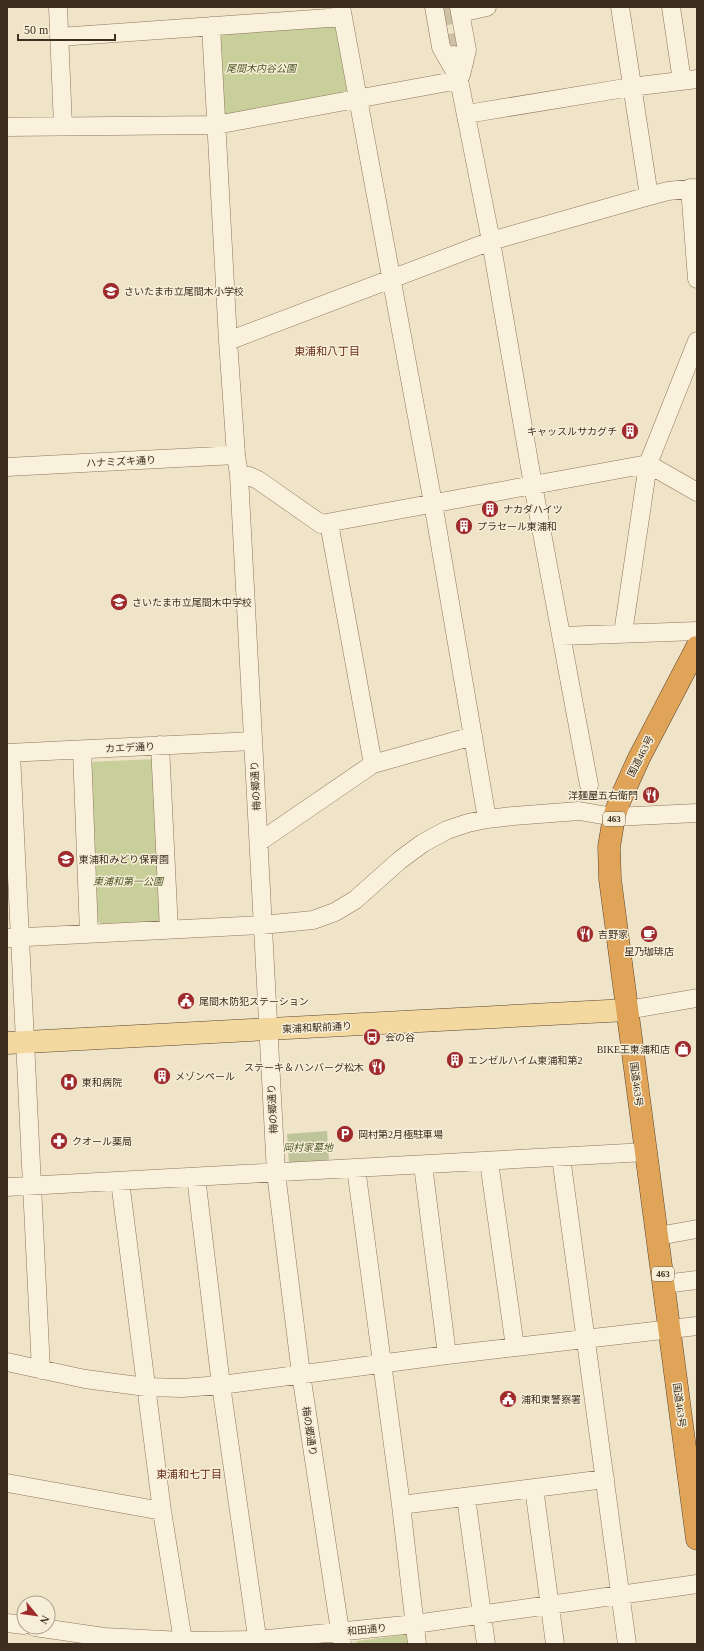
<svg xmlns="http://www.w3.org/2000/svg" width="704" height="1651" font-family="'Times New Roman','Noto Sans JP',serif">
<rect width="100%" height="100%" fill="#f0e4c8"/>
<path fill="#c9cf9b" d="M340,26L349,94L228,115L223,113L217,37L221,30Z
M155,759L164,916L160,921L104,925L95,920L88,762Z
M411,1634L413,1644H355L357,1641Z"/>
<path fill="#bfc49a" d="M327,1131L329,1161L289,1163L287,1134Z"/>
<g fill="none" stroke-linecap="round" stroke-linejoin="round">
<path stroke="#ccc0a6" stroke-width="18" stroke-dasharray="18 9" stroke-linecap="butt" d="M446,7L454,55"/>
<defs>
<path id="minor" d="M58,7L63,126
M341,7L433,503L487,819
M434,7L441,47L454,70
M459,7L467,50L461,75
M620,7L649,196
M671,7L682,81
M460,13L487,7
M211,26L228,341L236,455L239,475L276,1173L301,1374L342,1644
M59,37L343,17
M454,55L491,241L533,485L589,785
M467,114L631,87L697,79
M7,127L216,125L459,80
M690,188L697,279
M228,341L491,241L649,196L668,191L697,188
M7,467L236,455
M239,475L249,476L258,480L321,524L648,464L697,492
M329,523L373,764
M623,633L648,464L697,341
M562,636L697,631
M160,745L169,930
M82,750L89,934
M7,753L253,741
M11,753L41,1370
M259,842L373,764L473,736
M7,938L262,925L313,920L335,912L355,900L400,860L423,843L447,830L468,823L487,819L513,816L579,811L614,817L697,813
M627,1010L697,998
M561,1157L627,1644
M489,1162L515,1347
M423,1165L447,1355
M356,1168L401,1505L417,1644
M196,1177L221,1385L258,1644
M120,1181L162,1511L183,1641
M7,1187L646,1152
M658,1236L697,1229
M664,1284L697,1280
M7,1362L85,1379L146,1387L182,1388L221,1385L447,1355L697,1326
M7,1483L162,1511
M534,1488L555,1644
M466,1497L486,1644
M401,1505L605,1479
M7,1623L24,1625
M35,1627L104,1637L183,1641L258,1640L415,1624L697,1584"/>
<path id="major" d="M7,1043L627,1010"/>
<path id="highway" d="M697,647L639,758L620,800L614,817L609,847L610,879L697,1539"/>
</defs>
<use href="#minor" stroke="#8d765c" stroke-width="19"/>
<use href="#major" stroke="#5b4430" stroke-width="23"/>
<use href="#highway" stroke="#5b4430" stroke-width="23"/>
<use href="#minor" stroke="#faf1dc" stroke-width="18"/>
<use href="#major" stroke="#f3d9a0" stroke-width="22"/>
<use href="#highway" stroke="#e0a458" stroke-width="22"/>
</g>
<defs>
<symbol id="school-disc" viewBox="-11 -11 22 22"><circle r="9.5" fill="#9e2a2b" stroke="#f7eed8"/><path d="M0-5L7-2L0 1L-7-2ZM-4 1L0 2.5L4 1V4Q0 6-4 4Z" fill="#fff"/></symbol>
<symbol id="building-disc" viewBox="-11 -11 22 22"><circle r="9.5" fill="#9e2a2b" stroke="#f7eed8"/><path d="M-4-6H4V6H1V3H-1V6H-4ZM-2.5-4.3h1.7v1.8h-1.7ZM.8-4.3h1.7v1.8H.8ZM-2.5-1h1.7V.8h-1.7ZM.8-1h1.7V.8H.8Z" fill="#fff"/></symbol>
<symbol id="restaurant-disc" viewBox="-11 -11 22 22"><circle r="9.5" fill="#9e2a2b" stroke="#f7eed8"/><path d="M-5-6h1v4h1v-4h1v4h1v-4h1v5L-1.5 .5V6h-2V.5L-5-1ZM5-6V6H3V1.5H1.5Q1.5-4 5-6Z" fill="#fff"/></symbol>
<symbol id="cafe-disc" viewBox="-11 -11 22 22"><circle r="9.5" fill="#9e2a2b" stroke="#f7eed8"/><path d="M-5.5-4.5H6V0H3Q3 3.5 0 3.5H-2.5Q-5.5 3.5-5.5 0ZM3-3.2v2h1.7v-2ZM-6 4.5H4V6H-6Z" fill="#fff"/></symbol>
<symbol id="civic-disc" viewBox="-11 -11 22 22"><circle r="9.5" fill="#9e2a2b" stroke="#f7eed8"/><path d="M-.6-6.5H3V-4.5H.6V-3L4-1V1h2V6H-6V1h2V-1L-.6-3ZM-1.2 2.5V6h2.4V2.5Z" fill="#fff"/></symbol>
<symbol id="bus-disc" viewBox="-11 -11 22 22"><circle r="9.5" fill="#9e2a2b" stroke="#f7eed8"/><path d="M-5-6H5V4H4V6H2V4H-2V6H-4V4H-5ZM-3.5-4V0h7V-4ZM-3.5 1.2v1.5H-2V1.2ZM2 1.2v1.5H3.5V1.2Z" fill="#fff"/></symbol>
<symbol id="shop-disc" viewBox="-11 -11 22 22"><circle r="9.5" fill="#9e2a2b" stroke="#f7eed8"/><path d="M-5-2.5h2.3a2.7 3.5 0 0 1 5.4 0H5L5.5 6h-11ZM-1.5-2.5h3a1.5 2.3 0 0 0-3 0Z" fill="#fff"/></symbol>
<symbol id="hospital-disc" viewBox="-11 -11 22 22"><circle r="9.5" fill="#9e2a2b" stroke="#f7eed8"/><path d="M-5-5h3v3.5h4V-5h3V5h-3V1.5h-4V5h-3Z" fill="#fff"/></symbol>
<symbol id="parking-disc" viewBox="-11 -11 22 22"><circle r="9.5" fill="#9e2a2b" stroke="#f7eed8"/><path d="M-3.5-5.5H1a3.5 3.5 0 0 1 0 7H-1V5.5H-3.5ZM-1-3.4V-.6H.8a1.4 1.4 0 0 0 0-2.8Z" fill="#fff"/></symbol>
<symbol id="pharmacy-disc" viewBox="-11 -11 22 22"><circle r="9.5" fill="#9e2a2b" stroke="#f7eed8"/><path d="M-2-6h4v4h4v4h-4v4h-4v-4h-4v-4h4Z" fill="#fff"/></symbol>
</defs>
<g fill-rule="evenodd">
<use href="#school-disc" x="101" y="281" width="20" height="20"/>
<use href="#building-disc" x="620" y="421" width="20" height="20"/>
<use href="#building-disc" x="480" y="499" width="20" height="20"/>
<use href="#building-disc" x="454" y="516" width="20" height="20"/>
<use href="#school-disc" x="109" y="592" width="20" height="20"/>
<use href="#restaurant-disc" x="641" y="785" width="20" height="20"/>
<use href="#school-disc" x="56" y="849" width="20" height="20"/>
<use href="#restaurant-disc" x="575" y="924" width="20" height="20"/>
<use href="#cafe-disc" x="639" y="924" width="20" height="20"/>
<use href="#civic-disc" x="176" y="991" width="20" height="20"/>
<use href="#bus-disc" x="362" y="1027" width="20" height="20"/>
<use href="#shop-disc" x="673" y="1039" width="20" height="20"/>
<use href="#building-disc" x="445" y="1050" width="20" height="20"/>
<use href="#restaurant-disc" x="367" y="1057" width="20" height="20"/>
<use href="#building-disc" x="152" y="1066" width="20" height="20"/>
<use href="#hospital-disc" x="59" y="1072" width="20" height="20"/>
<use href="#parking-disc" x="335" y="1124" width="20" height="20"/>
<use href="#pharmacy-disc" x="49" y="1131" width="20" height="20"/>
<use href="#civic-disc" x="498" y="1389" width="20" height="20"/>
</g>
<g text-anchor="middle" stroke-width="3" stroke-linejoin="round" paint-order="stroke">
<g fill="#f7eed8" stroke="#756857" stroke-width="1">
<rect x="603" y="812" width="22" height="14" rx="3"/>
<rect x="652" y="1267" width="22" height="14" rx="3"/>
</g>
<g font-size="9" font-weight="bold" fill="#3d2e20">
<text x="614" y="822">463</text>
<text x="663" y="1277">463</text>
</g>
<g font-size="10" font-style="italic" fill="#4d5a26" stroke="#f7eed8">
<text x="261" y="72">尾間木内谷公園</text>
<text x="128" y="885">東浦和第一公園</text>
<text x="308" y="1151">岡村家墓地</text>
</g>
<g font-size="10" fill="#3d2e20" stroke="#f7eed8" text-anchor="start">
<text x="124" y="295">さいたま市立尾間木小学校</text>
<text x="617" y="435" text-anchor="end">キャッスルサカグチ</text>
<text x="503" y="513">ナカダハイツ</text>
<text x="477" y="530">プラセール東浦和</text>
<text x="132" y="606">さいたま市立尾間木中学校</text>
<text x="638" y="799" text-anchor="end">洋麺屋五右衛門</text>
<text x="79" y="863">東浦和みどり保育園</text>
<text x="598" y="938">吉野家</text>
<text x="649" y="955" text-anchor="middle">星乃珈琲店</text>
<text x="199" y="1005">尾間木防犯ステーション</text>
<text x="385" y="1041">会の谷</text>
<text x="670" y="1053" text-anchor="end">BIKE王東浦和店</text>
<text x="468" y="1064">エンゼルハイム東浦和第2</text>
<text x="364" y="1071" text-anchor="end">ステーキ＆ハンバーグ松木</text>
<text x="175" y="1080">メゾンペール</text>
<text x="82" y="1086">東和病院</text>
<text x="358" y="1138">岡村第2月極駐車場</text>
<text x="72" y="1145">クオール薬局</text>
<text x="521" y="1403">浦和東警察署</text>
</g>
<g font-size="10" fill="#3d2e20" stroke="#f7eed8">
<text transform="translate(121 461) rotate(-3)" y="4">ハナミズキ通り</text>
<text transform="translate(130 747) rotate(-3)" y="4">カエデ通り</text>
<text transform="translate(640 756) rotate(-63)" y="4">国道463号</text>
<text transform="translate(255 786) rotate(-93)" y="4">梅の郷通り</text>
<text transform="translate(317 1027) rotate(-3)" y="4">東浦和駅前通り</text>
<text transform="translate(637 1084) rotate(83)" y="4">国道463号</text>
<text transform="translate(272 1109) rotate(-93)" y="4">梅の郷通り</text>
<text transform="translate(680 1405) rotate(83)" y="4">国道463号</text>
<text transform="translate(310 1431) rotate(81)" y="4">梅の郷通り</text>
<text transform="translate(367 1629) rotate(-6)" y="4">和田通り</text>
</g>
<g font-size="11" fill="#6b2e1e" stroke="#f7eed8">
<text x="327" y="355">東浦和八丁目</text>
<text x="189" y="1478">東浦和七丁目</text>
</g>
</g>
<rect width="704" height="1651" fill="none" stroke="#3d2e20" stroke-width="16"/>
<g transform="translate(36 1615) rotate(119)"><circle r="19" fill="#f7eed8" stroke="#ada18e"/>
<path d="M0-3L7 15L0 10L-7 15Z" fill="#9e2a2b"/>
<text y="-6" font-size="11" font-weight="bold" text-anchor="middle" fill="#3d2e20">N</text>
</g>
<path d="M18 34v6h97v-6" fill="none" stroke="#3d2e20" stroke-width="2"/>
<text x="24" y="34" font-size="12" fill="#3d2e20" stroke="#f7eed8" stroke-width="3" paint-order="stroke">50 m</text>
</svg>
